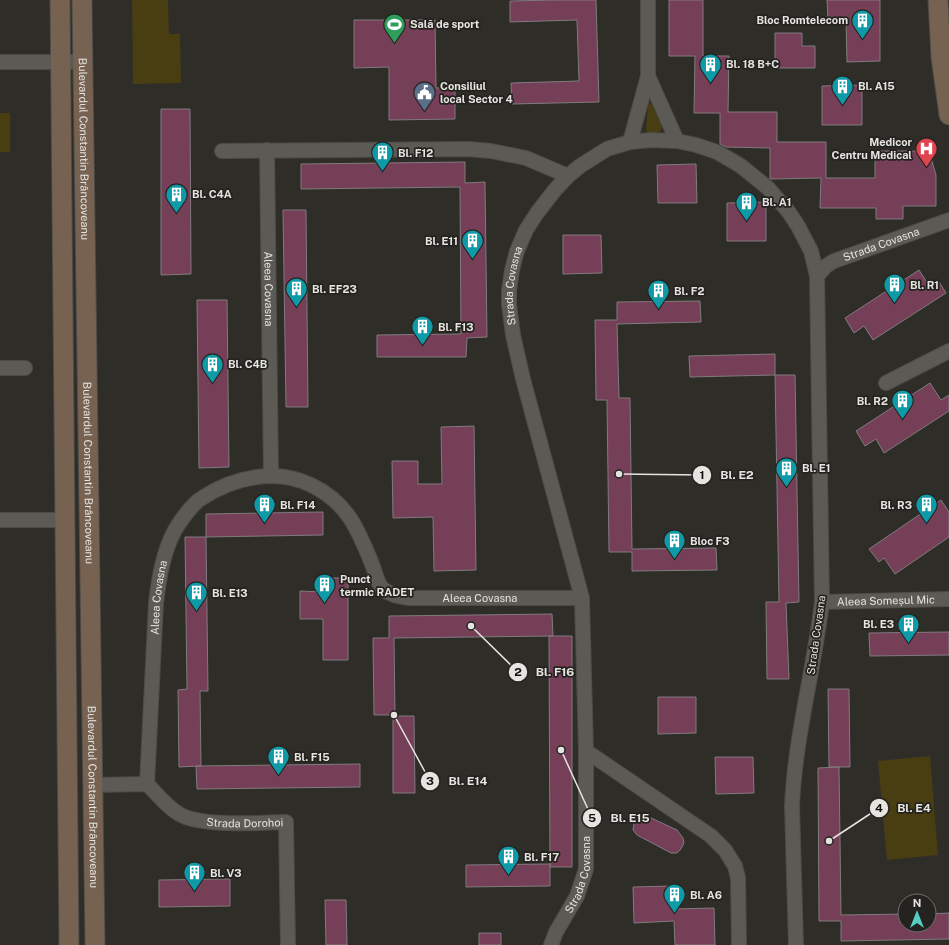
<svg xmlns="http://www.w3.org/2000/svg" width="949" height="945" font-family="'Public Sans',sans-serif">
<rect width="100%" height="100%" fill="#2e2d28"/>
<path fill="#493d12" d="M132,0H168L169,34H180L181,83L133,84Z
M649,103H651L661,124V131L655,134H648L646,130L648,104Z
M0,113H10V152H0Z
M930,756L938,855L887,860L878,761Z"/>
<path fill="#763f58" stroke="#817b7e" d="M555,0H596L599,102L512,104L511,83L579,81L577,20L510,22V1Z
M669,0H703V56H729L728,112H777V142H826V178H875V151H929L936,175V206H903V219H876V208H820L821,178L770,179V148L726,147L720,144V113H694L695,56H669Z
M827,0H880V61L847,62L846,19H828Z
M354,20H435L436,88L455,87V119L389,120V67L354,68Z
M775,33H802V46H815V68H775Z
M862,85V125H822V86Z
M161,109H190L191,274L161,275Z
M465,162V183L485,182L487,337L467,338L466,357H377V335L461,334L460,187L301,189V164Z
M696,164L697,203H658L657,165Z
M766,202V241H727V203Z
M283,210H306L308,407H286Z
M563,235H601L602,273L563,274Z
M919,270L930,287L939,282L946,293L873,340L864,326L854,333L845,318Z
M197,300H227L229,467L199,468Z
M700,301L701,322L617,324L619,398H630L632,549L716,548L717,570L632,571V552H609L607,400H596L595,320H617V302Z
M775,354V375L690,377L689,356Z
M775,375H795L799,602L786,603L789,679H767L766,602H779Z
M930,383L941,400L949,395V411L884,453L876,439L865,446L856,431Z
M474,426L476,570L434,571L433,517L393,518L392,461H418V484H442L441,427Z
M941,500L949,512V537L895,574L884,558L879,562L869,549Z
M323,512V535L206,537V514Z
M185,537H206L208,691H200L201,766L179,767L178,690L187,689Z
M323,578H348V660H323V619H300V591L323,592Z
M552,614L553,636L394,638L395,715H374L373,638H389V616Z
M949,632V655L870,656L869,633Z
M549,636H572V867H550Z
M828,689H849L850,767H829Z
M658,697H696V733L658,734Z
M393,716H414L415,793H393Z
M715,757H753L754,793L716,794Z
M360,764V787L197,789L196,766Z
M839,767L841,915L905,914V925H929V914L949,913V939L841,941V921H819L818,768Z
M642,816L651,818L677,830L683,838L684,843L681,849L677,853H671L637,835L633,830L634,823L637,819Z
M550,864V886L466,887V865Z
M230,879V906L159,907V880Z
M672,886L673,909L714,908L715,945H675L674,921L634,923L633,887Z
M325,900H346L347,945H326Z
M479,933H501V945H479Z"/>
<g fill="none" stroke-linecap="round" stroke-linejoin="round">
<defs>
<g id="street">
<path d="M0,62H83"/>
<path d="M648,76L677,141"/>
<path d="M630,142L648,76V0"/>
<path id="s1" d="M267,150L271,475"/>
<path d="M222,151L468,149L491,151L526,158L568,176"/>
<path id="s2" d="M817,276L826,266L834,261L949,220"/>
<path d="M0,368H25"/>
<path d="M886,383L949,351"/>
<path d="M0,520H66"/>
<path id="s3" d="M822,602L949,599"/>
<path d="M586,751L711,836L725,850L735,866L738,878L739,945"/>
<path id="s4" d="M147,784L156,603C159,578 163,552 175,530C180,521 193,503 202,498C234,477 276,468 311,485C347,502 358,529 372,564C375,571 377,584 383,589C390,595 398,596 408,598H582"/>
<path id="s5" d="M94,785L147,784C157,794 166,806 179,814C201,827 259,823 286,822L288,945"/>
<path id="s6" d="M551,945L556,932L577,896L586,869V751L582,598L523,379L513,335L509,304V291L512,270L517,251L526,230L537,213L554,191L568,176L580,166L607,149L630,142L651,140L677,141L696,145L717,152L741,166L768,188L788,211L798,226L811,251L817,276L822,602C814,670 795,737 792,806L796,945"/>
</g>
<g id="secondary">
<path d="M60,0L69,945"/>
<path id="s7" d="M82,0L95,945"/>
<path d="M938,0L941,57L949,115"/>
</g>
</defs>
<use href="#street" stroke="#4c4b47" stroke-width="16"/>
<use href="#secondary" stroke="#4c4b47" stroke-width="21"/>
<use href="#street" stroke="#5c5a55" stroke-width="14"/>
<use href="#secondary" stroke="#776252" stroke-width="19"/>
</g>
<defs>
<symbol id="building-pin" viewBox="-11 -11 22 30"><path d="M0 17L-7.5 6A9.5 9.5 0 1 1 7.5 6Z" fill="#0f9aa8" stroke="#24231f"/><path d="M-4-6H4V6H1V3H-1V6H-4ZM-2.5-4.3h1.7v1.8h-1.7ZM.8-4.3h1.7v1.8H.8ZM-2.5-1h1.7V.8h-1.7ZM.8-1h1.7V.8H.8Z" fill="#fff"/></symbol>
<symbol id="stadium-pin" viewBox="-11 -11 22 30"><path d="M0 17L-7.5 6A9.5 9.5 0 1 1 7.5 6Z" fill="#2e9e5b" stroke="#24231f"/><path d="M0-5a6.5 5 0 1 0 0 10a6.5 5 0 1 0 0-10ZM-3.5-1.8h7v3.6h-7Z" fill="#fff"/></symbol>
<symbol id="civic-pin" viewBox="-11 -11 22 30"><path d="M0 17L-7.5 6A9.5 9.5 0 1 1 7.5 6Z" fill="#5c6f8a" stroke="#24231f"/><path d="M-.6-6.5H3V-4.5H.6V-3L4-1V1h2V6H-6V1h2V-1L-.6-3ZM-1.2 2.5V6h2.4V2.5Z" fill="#fff"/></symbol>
<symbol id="hospital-pin" viewBox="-11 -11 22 30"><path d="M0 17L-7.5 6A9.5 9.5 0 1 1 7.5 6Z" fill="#e0444e" stroke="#24231f"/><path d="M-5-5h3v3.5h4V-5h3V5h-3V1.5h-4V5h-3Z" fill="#fff"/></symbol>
</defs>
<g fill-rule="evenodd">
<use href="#building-pin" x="850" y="8" width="25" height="34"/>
<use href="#stadium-pin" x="382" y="12" width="25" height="34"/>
<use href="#building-pin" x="698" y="52" width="25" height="34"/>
<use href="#building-pin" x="830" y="74" width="25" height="34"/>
<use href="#civic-pin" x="412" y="80" width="25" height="34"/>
<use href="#hospital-pin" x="914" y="136" width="25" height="34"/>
<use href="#building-pin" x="370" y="140" width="25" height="34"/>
<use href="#building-pin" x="164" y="182" width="25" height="34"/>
<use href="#building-pin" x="734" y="190" width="25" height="34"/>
<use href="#building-pin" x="460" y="228" width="25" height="34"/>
<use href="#building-pin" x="882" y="272" width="25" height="34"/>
<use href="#building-pin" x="284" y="276" width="25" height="34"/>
<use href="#building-pin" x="646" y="278" width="25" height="34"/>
<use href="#building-pin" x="410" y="314" width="25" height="34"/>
<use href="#building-pin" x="200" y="352" width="25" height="34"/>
<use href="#building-pin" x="890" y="388" width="25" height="34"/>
<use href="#building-pin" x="774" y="456" width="25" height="34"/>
<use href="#building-pin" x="252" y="492" width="25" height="34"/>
<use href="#building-pin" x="914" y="492" width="25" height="34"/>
<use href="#building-pin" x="662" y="528" width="25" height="34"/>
<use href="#building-pin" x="312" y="572" width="25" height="34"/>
<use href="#building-pin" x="184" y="580" width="25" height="34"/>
<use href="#building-pin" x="896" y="612" width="25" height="34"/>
<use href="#building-pin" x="266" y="744" width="25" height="34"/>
<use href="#building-pin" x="496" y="844" width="25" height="34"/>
<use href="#building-pin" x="182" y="860" width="25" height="34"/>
<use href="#building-pin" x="662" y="882" width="25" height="34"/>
</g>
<g text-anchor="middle" stroke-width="3.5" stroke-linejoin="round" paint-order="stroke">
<g font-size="11" font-weight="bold" fill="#e5e4e1" stroke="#24231f" text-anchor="start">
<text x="848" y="24" text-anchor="end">Bloc Romtelecom</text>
<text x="410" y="28">Sală de sport</text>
<text x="726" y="68">Bl. 18 B+C</text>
<text x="440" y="90">Consiliul<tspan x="440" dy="13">local Sector 4</tspan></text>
<text x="858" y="90">Bl. A15</text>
<text x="912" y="146" text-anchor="end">Medicor<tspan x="912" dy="13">Centru Medical</tspan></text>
<text x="398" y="157">Bl. F12</text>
<text x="192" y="198">Bl. C4A</text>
<text x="762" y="206">Bl. A1</text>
<text x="458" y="245" text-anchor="end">Bl. E11</text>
<text x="910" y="289">Bl. R1</text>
<text x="312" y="293">Bl. EF23</text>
<text x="674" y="295">Bl. F2</text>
<text x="438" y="331">Bl. F13</text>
<text x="228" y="368">Bl. C4B</text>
<text x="888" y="405" text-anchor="end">Bl. R2</text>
<text x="802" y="472">Bl. E1</text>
<text x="280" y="509">Bl. F14</text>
<text x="912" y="509" text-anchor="end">Bl. R3</text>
<text x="690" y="545">Bloc F3</text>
<text x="340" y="583">Punct<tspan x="340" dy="13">termic RADET</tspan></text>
<text x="212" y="597">Bl. E13</text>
<text x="894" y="628" text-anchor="end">Bl. E3</text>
<text x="294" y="761">Bl. F15</text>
<text x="524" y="861">Bl. F17</text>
<text x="210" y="877">Bl. V3</text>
<text x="690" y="899">Bl. A6</text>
</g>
<g font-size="11" fill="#e5e4e1" stroke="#24231f">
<text dy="4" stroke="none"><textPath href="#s7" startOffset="149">Bulevardul Constantin Brâncoveanu</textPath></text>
<text dy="4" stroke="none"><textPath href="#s2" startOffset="73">Strada Covasna</textPath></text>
<text dy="4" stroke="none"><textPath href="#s6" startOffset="677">Strada Covasna</textPath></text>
<text dy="4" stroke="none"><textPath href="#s1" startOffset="139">Aleea Covasna</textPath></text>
<text dy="4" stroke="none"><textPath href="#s7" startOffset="473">Bulevardul Constantin Brâncoveanu</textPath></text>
<text dy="4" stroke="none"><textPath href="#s4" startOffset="187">Aleea Covasna</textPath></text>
<text dy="4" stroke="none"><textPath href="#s4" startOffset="643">Aleea Covasna</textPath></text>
<text dy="4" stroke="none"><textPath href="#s3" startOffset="64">Aleea Someșul Mic</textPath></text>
<text transform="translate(816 635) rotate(-82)" y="4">Strada Covasna</text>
<text dy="4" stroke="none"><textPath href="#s7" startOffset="797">Bulevardul Constantin Brâncoveanu</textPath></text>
<text dy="4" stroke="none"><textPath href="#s5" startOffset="164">Strada Dorohoi</textPath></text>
<text dy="4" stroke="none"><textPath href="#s6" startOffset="77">Strada Covasna</textPath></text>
</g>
</g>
<path fill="none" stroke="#e5e4e1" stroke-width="1.5" d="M619 474L702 475M471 626L518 672M394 715L430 781M829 841L879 808M561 750L592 818"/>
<g fill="#e5e4e1" stroke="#24231f" stroke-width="1.5">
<circle cx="619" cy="474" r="4"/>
<circle cx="471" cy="626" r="4"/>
<circle cx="394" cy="715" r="4"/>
<circle cx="829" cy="841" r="4"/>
<circle cx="561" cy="750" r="4"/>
<circle cx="702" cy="475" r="10"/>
<circle cx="518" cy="672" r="10"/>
<circle cx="430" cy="781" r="10"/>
<circle cx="879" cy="808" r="10"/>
<circle cx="592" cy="818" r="10"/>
</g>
<g font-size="12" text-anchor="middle" font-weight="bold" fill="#111">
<text x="702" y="479">1</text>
<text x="518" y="676">2</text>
<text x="430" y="785">3</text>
<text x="879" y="812">4</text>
<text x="592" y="822">5</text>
</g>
<g font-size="12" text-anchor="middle" font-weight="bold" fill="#e5e4e1" stroke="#24231f" stroke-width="3.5" stroke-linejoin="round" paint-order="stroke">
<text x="737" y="479">Bl. E2</text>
<text x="555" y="676">Bl. F16</text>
<text x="468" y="785">Bl. E14</text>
<text x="914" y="812">Bl. E4</text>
<text x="630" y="822">Bl. E15</text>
</g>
<g transform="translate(917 913)"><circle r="19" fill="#24231f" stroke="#71706d"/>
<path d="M0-3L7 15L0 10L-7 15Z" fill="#55cec5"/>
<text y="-6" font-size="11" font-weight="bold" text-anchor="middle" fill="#e5e4e1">N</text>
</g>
</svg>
